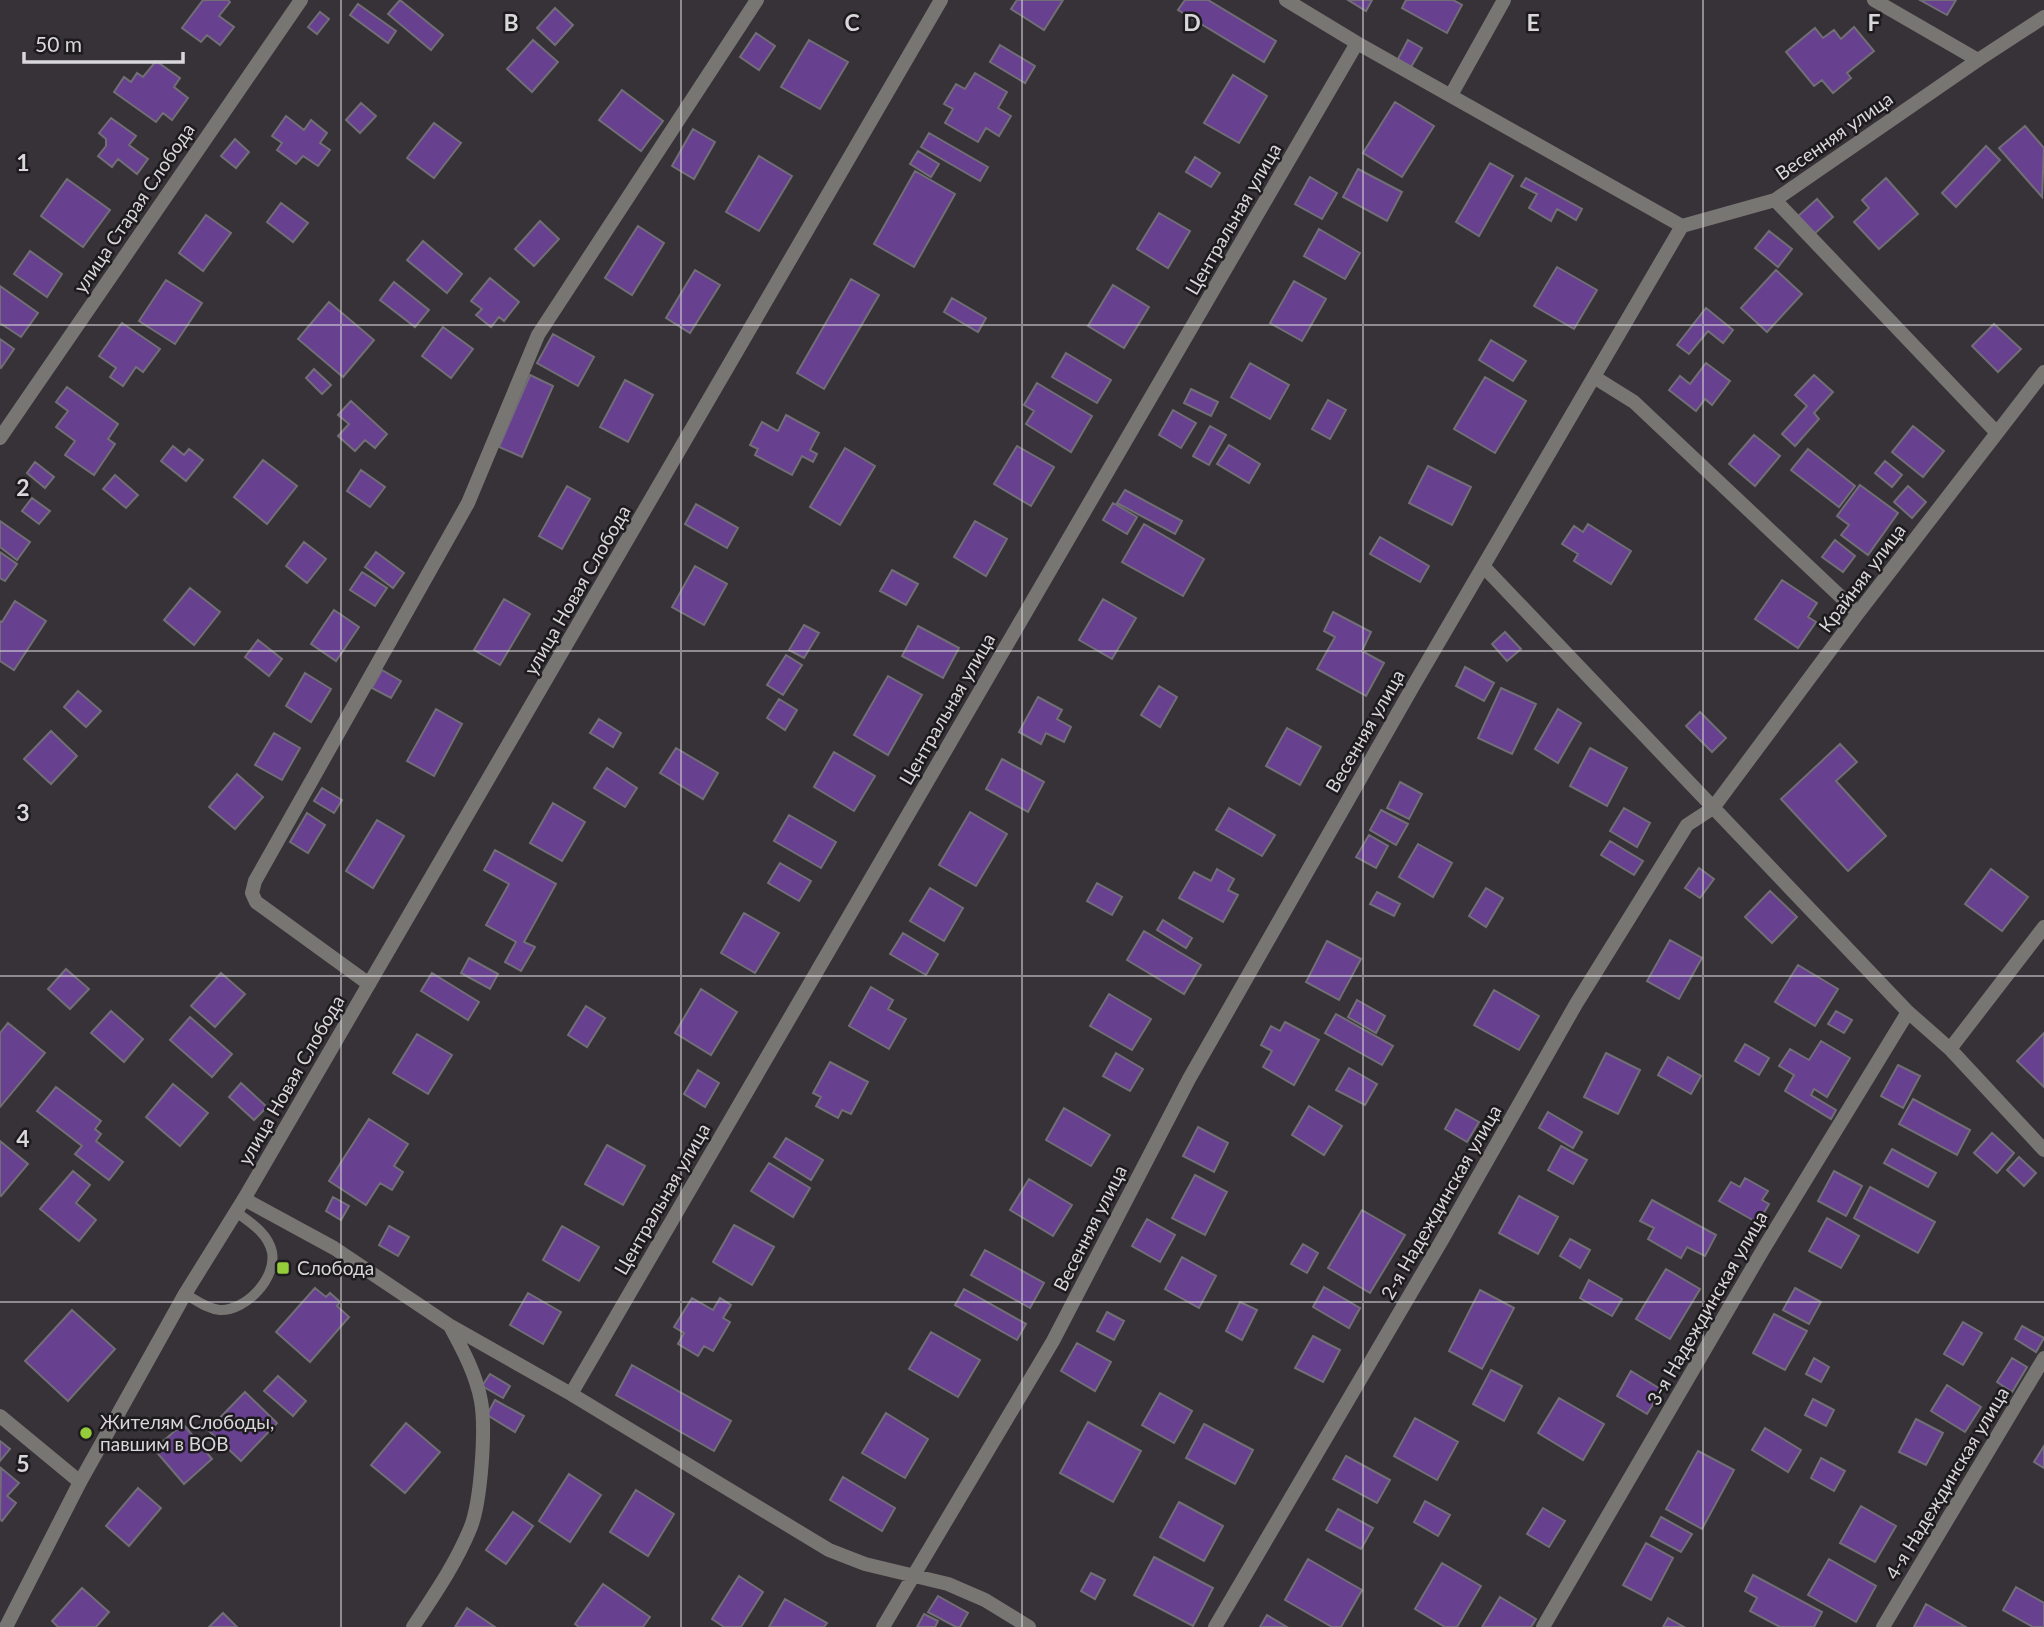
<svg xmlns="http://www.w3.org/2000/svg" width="2044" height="1627" font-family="Lato,sans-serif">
<rect width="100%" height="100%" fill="#363238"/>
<path fill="#674090" stroke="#716e75" stroke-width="2" d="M203,0H228L230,2L219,16L234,27L220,45L207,35L201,42L182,28Z
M400,0L443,35L431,50L388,14Z
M1017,0H1063L1044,30L1011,9Z
M1185,0H1208L1276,41L1264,62L1178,10Z
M1348,0H1372L1366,11Z
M1406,0H1453L1462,5L1447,33L1402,8Z
M1920,0H1956L1947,15Z
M358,4L396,31L388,43L350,15Z
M555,8L573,25L555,45L537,28Z
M320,12L329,19L317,34L308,27Z
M1854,27L1874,51L1847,73L1851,78L1833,93L1822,80L1814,86L1786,52L1815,28L1823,38L1834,30L1841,39Z
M756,33L775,46L759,70L740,57Z
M533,40L558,62L532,92L507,69Z
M809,40L848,62L820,109L781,87Z
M1408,40L1422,48L1411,67L1398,59Z
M1000,45L1035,66L1025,83L990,62Z
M156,61L180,78L174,87L188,98L172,120L163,113L156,122L114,92L124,77L131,82L137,73L143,77Z
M975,73L1007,92L998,108L1011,116L999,136L986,128L978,142L945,123L953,109L944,104L956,84L965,89Z
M1233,75L1267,96L1239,143L1204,123Z
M622,90L663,121L641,151L599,120Z
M1395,102L1434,126L1402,177L1363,153Z
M361,103L376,116L360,133L346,120Z
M286,116L304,130L311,120L327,133L320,143L330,150L318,166L303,156L296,164L277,150L282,143L272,136Z
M111,118L136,136L129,145L148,159L137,174L118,159L112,167L98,156L106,146V139L99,133Z
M434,123L461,143L434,178L407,158Z
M2025,126L2044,148L2042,197L1999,148Z
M693,129L715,142L694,179L672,166Z
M929,133L988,167L980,181L921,147Z
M235,139L249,152L236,168L221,156Z
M1986,146L2000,160L1956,207L1942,193Z
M918,151L939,164L931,177L910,164Z
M759,156L792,176L759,231L726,212Z
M1195,157L1220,173L1211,187L1186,172Z
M1490,163L1513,176L1479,236L1456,222Z
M1358,169L1402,192L1387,221L1343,197Z
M915,171L955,194L914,267L874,244Z
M1310,177L1337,193L1322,219L1295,204Z
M1526,178L1582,209L1576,220L1557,209L1551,221L1529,208L1537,194L1521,186Z
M1886,178L1918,214L1879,249L1854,222L1869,208L1862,200Z
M67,179L110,210L83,247L41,216Z
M1817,199L1833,217L1813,235L1797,217Z
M281,203L308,223L293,242L267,222Z
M1159,213L1190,231L1168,268L1137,249Z
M206,215L231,233L203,271L179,253Z
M540,221L559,239L534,266L515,249Z
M638,226L664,243L632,295L605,278Z
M1319,229L1360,253L1345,279L1304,256Z
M1769,231L1792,249L1778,267L1755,248Z
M423,241L462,274L447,293L407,260Z
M30,251L62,274L47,297L14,274Z
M1557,267L1597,290L1574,329L1534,306Z
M695,270L720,285L690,333L666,318Z
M1776,270L1802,294L1767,332L1741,308Z
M490,278L519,302L504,321L499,317L491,327L476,315L482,309L471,301Z
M851,279L879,295L824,389L797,373Z
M166,280L202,303L175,344L139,321Z
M1294,281L1326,299L1302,341L1270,323Z
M394,282L429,310L415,327L380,300Z
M1113,285L1149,307L1124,348L1088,326Z
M0,286L38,313L21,337L0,323Z
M952,298L986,318L978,332L944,312Z
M329,302L374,340L343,377L298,339Z
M1706,308L1733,330L1723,343L1708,331L1689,354L1677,345Z
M122,323L160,349L143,372L136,367L123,386L110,377L116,368L99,356Z
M1994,324L2021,349L1998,372L1972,346Z
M443,327L473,349L451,378L422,356Z
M553,334L594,357L578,386L537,363Z
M0,339L14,349L1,368L0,367Z
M1491,340L1526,361L1513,381L1479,360Z
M1066,353L1111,380L1097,403L1052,377Z
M1250,363L1289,385L1270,419L1231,397Z
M1706,363L1730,381L1712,405L1705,399L1696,411L1669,390L1680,376L1690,384Z
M314,369L331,385L322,394L306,378Z
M530,375L553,386L522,457L499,447Z
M1814,375L1833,392L1814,413L1819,419L1795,446L1782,434L1807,406L1795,395Z
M1485,377L1526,401L1495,453L1454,429Z
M625,380L653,395L628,442L600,427Z
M1037,383L1092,416L1071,452L1026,424L1034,411L1024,405Z
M67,387L118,424L108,439L115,444L94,475L65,455L75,441L56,427L68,411L56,402Z
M1191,389L1218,402L1211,416L1184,403Z
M1328,400L1346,410L1330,439L1312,429Z
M351,401L387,434L375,448L365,440L355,451L338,436L349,424L338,415Z
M1173,410L1196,423L1181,448L1159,435Z
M786,415L819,433L810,450L817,454L813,462L802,456L792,475L755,455L758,449L750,445L762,422L778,431Z
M1210,426L1226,435L1209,465L1193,456Z
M1913,426L1944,451L1923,477L1892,452Z
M1754,435L1780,456L1755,486L1729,464Z
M1229,445L1260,464L1249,483L1217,464Z
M173,446L184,455L189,449L203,460L186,481L161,461Z
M1017,446L1054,467L1031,506L994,484Z
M845,448L875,466L840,525L810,507Z
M1808,449L1855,486L1839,507L1791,470Z
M263,460L297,486L267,524L234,497Z
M1885,461L1902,475L1892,487L1875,473Z
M35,462L54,477L45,488L27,473Z
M1428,466L1471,487L1452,525L1409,503Z
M361,470L385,487L370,507L347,491Z
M115,475L138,495L126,508L103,489Z
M1860,485L1898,513L1868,555L1841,535L1849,525L1837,516Z
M567,486L590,499L562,549L539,536Z
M1908,486L1926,502L1912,518L1894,502Z
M1125,490L1182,521L1175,534L1117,503Z
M32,498L50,511L39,524L22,511Z
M1113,503L1137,517L1127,534L1103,520Z
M696,504L738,528L727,548L685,524Z
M0,521L30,542L17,560L0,547Z
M975,521L1007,539L986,576L954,557Z
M1144,524L1204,559L1183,596L1122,562Z
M1588,524L1631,551L1611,584L1574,561L1578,554L1562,544L1574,526L1583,532Z
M1380,537L1429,566L1420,582L1370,554Z
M1835,540L1855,556L1843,572L1822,557Z
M304,542L326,559L307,583L286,566Z
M0,552L17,564L5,581L0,578Z
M376,552L404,573L393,588L365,567Z
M695,566L727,584L704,625L672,607Z
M892,570L918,584L906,605L880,591Z
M362,572L387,588L375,606L350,590Z
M1782,580L1817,603L1808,617L1816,622L1798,648L1755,619Z
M190,588L220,612L194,645L164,620Z
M504,599L530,614L500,665L474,650Z
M1103,599L1136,618L1112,659L1079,640Z
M15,601L46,621L14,670L0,661V621L2,622Z
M334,610L359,627L336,661L311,644Z
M1333,612L1371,632L1362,651L1384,663L1366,696L1317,669L1335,637L1324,631Z
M804,625L819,633L804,658L789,650Z
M918,626L959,648L943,678L902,656Z
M1505,632L1521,649L1507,661L1492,644Z
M258,640L282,659L269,676L245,657Z
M786,655L802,665L783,695L767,685Z
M1465,667L1494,683L1484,701L1456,686Z
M382,670L401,681L391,698L372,688Z
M305,673L331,689L311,722L286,706Z
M888,676L922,695L888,755L854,735Z
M1159,686L1177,697L1160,727L1141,715Z
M1501,688L1536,704L1512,754L1478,738Z
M78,691L101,711L86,727L64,707Z
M1038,697L1062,710L1057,719L1071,727L1064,742L1046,733L1041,744L1019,732Z
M779,699L797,710L785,730L767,718Z
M436,709L462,724L434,776L407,761Z
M1558,709L1581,723L1558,763L1535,749Z
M1700,712L1726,738L1712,752L1686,726Z
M599,719L621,733L613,747L590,733Z
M1287,728L1321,747L1300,785L1266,766Z
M51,731L77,756L51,784L24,759Z
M274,733L300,748L282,780L255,765Z
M1840,744L1857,762L1836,781L1886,836L1848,871L1781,799Z
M676,748L718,773L703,799L660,773Z
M1590,748L1627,768L1607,806L1570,786Z
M834,752L875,776L854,811L814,787Z
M1002,759L1044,782L1028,812L986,789Z
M607,768L637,788L625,807L594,788Z
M237,774L263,797L235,829L209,807Z
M1400,782L1422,794L1409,819L1387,808Z
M322,788L342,800L334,813L314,801Z
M553,803L585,822L562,861L530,843Z
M1229,808L1275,835L1262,856L1216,830Z
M1624,808L1650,823L1637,847L1610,831Z
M1381,810L1408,824L1396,845L1370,830Z
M970,812L1007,834L976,886L939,865Z
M307,813L325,825L308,853L290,842Z
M789,815L836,842L821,868L774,841Z
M377,820L404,836L373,888L346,871Z
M1369,835L1388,846L1376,868L1356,857Z
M1610,841L1643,861L1634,875L1601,855Z
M1418,844L1452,863L1433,897L1399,877Z
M495,850L556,884L524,942L535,947L521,971L505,962L516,942L486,925L509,884L484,870Z
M780,863L811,881L799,901L768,883Z
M1699,868L1714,879L1700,898L1685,888Z
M1217,869L1234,879L1228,890L1238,895L1223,922L1179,898L1194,872L1211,881Z
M1991,869L2028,897L2002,931L1965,904Z
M1097,883L1122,897L1112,915L1087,901Z
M930,888L963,908L944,941L910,921Z
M1486,888L1503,898L1486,927L1469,916Z
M1770,891L1797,917L1772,943L1745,917Z
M1377,892L1400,904L1394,916L1370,904Z
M744,913L779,933L755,973L721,953Z
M1163,920L1192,938L1186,948L1157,930Z
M1144,931L1201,965L1184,994L1127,960Z
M903,933L938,954L926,975L890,954Z
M1670,940L1702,958L1679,999L1647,981Z
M1327,941L1361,959L1339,1000L1306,982Z
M469,958L498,974L490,989L461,973Z
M1798,965L1838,989L1815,1026L1775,1002Z
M66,969L89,989L70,1009L48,989Z
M221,973L245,994L215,1027L191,1006Z
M432,973L479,1002L468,1020L421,991Z
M871,987L893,1000L888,1009L906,1019L889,1049L849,1026Z
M701,989L737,1012L711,1055L675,1033Z
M1494,990L1539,1016L1519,1050L1474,1025Z
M1109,994L1151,1019L1132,1050L1090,1026Z
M1357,1000L1385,1016L1376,1033L1348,1017Z
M586,1006L605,1018L587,1047L568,1035Z
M111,1011L143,1039L124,1062L91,1033Z
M1836,1011L1852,1020L1844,1033L1828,1024Z
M1336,1014L1393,1046L1382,1065L1325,1033Z
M190,1017L232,1054L212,1077L170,1040Z
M1285,1022L1319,1040L1294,1085L1263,1067L1272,1051L1261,1045L1271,1026L1280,1031Z
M8,1023L45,1053L0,1107V1033Z
M2044,1033V1087L2017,1061Z
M417,1034L452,1055L428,1094L393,1073Z
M1821,1041L1850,1058L1827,1097L1814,1089L1811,1095L1836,1110L1831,1119L1785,1091L1794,1075L1779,1066L1790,1049L1809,1060Z
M1745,1044L1769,1058L1759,1075L1735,1061Z
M1116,1053L1143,1069L1130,1091L1103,1076Z
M1606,1053L1640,1070L1618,1114L1584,1097Z
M1668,1057L1701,1076L1691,1094L1658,1075Z
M830,1062L868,1082L851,1114L842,1110L838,1118L816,1106L821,1097L813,1093Z
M1898,1065L1920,1076L1903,1108L1881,1096Z
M1349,1068L1377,1084L1365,1105L1336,1090Z
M698,1070L719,1083L705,1107L684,1094Z
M241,1083L267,1107L254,1120L229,1097Z
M173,1084L208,1113L180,1146L146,1117Z
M56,1087L101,1121L95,1129L101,1134L96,1141L123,1162L109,1180L75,1154L82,1146L37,1111Z
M1913,1099L1970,1130L1957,1155L1899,1124Z
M1309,1106L1342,1126L1324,1155L1292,1135Z
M1064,1108L1110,1135L1091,1166L1046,1140Z
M1456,1109L1479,1122L1467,1142L1445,1129Z
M1548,1112L1582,1132L1573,1148L1539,1128Z
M369,1119L408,1144L394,1166L403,1172L392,1190L380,1183L366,1205L329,1181Z
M1198,1127L1228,1143L1214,1172L1183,1156Z
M1992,1133L2014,1153L1997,1173L1974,1153Z
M786,1138L823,1160L811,1180L774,1157Z
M0,1141L28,1164L1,1196L0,1195Z
M607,1145L645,1166L623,1205L585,1184Z
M1561,1146L1587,1160L1573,1184L1548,1170Z
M1892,1149L1936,1173L1928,1187L1884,1163Z
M2019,1157L2036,1173L2024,1186L2007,1170Z
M769,1163L810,1188L793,1217L751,1191Z
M73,1171L90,1185L76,1203L96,1220L79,1241L40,1209Z
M1834,1171L1862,1186L1846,1216L1818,1201Z
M1195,1175L1227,1192L1205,1235L1172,1218Z
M1745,1178L1768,1191L1762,1200L1769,1204L1758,1223L1719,1201L1731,1182L1740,1187Z
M1029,1179L1072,1205L1053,1236L1010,1210Z
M1870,1187L1935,1222L1918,1253L1854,1218Z
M1519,1196L1558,1217L1538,1254L1499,1233Z
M333,1197L349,1206L341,1220L326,1211Z
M1652,1200L1716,1235L1705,1256L1687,1247L1681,1258L1648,1239L1654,1228L1640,1221Z
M1362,1210L1405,1235L1370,1293L1328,1268Z
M1827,1218L1859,1236L1841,1268L1809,1251Z
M1147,1219L1175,1235L1160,1262L1132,1246Z
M734,1225L774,1247L752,1285L713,1262Z
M389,1226L409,1237L398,1256L379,1245Z
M562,1226L599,1247L579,1281L543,1260Z
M1570,1239L1590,1250L1580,1268L1560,1256Z
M1303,1244L1318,1253L1307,1273L1291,1264Z
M985,1250L1044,1283L1030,1308L971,1275Z
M1182,1257L1216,1276L1199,1308L1165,1289Z
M1666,1269L1700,1289L1670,1339L1636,1319Z
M1589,1280L1622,1299L1612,1316L1580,1298Z
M1324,1287L1360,1308L1349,1328L1313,1307Z
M315,1288L326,1297L330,1293L340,1302L337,1306L349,1317L310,1362L276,1332Z
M1795,1288L1821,1302L1809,1324L1783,1310Z
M964,1289L1026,1324L1017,1340L955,1305Z
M1480,1290L1514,1308L1482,1369L1449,1351Z
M528,1293L561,1312L543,1344L510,1325Z
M692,1298L713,1310L720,1298L731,1305L723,1318L730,1322L713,1351L704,1346L698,1356L678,1344L684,1333L674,1327Z
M1240,1302L1257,1310L1242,1340L1226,1331Z
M72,1310L115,1349L68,1401L25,1361Z
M1107,1312L1124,1321L1114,1340L1097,1331Z
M1774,1314L1807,1331L1785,1370L1753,1353Z
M1963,1322L1982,1333L1963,1365L1944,1354Z
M2022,1326L2044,1338L2036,1352L2015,1339Z
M931,1332L980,1360L958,1397L909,1369Z
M1313,1336L1340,1350L1323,1382L1295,1368Z
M1077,1343L1111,1362L1095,1391L1061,1371Z
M1814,1358L1829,1367L1821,1382L1806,1374Z
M2012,1358L2027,1367L2012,1392L1997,1382Z
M632,1365L731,1421L714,1451L616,1395Z
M1491,1370L1522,1386L1504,1421L1473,1404Z
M1631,1371L1662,1390L1647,1414L1617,1396Z
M490,1374L510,1386L503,1398L482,1386Z
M278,1376L306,1401L293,1416L264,1391Z
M1947,1385L1981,1407L1965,1432L1931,1411Z
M245,1392L277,1423L241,1461L208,1430Z
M1160,1393L1192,1411L1174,1443L1142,1425Z
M1559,1398L1604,1424L1583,1460L1538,1433Z
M1813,1399L1834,1410L1826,1426L1805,1415Z
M495,1400L524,1416L515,1432L487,1415Z
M886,1413L928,1439L905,1478L862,1453Z
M1415,1418L1458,1442L1437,1480L1394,1456Z
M1916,1419L1943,1433L1926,1465L1899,1452Z
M1088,1422L1141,1451L1113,1502L1060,1473Z
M406,1423L440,1452L405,1493L371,1465Z
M183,1424L212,1459L184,1484L154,1449Z
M1204,1424L1253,1450L1235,1484L1186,1458Z
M1765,1428L1801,1450L1788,1472L1752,1450Z
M0,1441L10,1449L0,1461Z
M2044,1446V1468L2034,1462Z
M1698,1451L1734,1470L1702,1529L1666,1509Z
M1346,1456L1390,1480L1377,1503L1333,1479Z
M1821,1458L1845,1471L1834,1491L1811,1478Z
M1,1468L19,1483L7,1496L16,1503L2,1521L0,1519Z
M569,1474L601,1495L570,1542L539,1521Z
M843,1477L895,1508L882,1531L830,1500Z
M138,1488L161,1508L129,1546L106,1526Z
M636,1490L674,1514L648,1556L610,1532Z
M1425,1501L1450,1515L1438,1536L1414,1522Z
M1179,1502L1223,1526L1204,1561L1160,1537Z
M1861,1506L1896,1526L1875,1562L1840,1543Z
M1543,1508L1565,1521L1549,1547L1527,1534Z
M1338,1509L1373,1528L1361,1549L1326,1530Z
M513,1512L533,1526L506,1564L486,1550Z
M1661,1517L1692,1534L1681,1552L1651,1536Z
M1646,1543L1673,1558L1651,1600L1623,1585Z
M1154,1557L1213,1588L1193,1626L1134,1595Z
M1308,1559L1362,1590L1341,1627H1332L1285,1600Z
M1829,1559L1876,1586L1856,1622L1808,1595Z
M1442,1563L1481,1586L1457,1627H1445L1415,1609Z
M1091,1573L1105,1580L1095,1599L1081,1591Z
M1753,1575L1822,1612L1814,1627H1780L1750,1611L1757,1598L1745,1591Z
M739,1576L763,1592L741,1627H724L712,1619Z
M603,1584L650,1617L643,1627H579L575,1624Z
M2016,1587L2044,1603V1627H2033L2003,1610Z
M82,1588L109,1612L96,1627H58L52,1621Z
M938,1596L968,1613L960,1627H956L928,1612Z
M1500,1597L1536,1619L1531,1627H1482Z
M785,1599L827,1623L824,1627H769Z
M1926,1604L1966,1627H1914Z
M467,1608L495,1627H455Z
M223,1613L237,1627H209Z
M924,1614L938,1621L935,1627H917Z
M1267,1615L1287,1627H1260Z
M1668,1618L1684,1627H1663Z"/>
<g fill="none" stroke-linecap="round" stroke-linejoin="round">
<path stroke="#787673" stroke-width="10" d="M185,1294C196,1300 207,1309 220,1310C246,1311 277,1278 272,1252C268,1233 250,1222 236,1212"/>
<path stroke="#787673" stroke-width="14" d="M1286,0L1357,43L1682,226
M1874,0L1978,60
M1451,95L1504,0
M1775,200L1997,433
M1594,377L1634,402L1858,613
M0,438L301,0
M1484,567L1908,1012L1950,1049L2044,1150
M369,984L256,902L252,893L255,881L468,503L538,335L757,0
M1950,1049L2044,927
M244,1199L334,1248L449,1325L571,1394L829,1550L865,1564L948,1584L985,1600L1029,1627
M571,1394L1357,43
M0,1416L80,1482
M413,1627C434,1595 455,1565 470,1529C481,1503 486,1429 481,1401C476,1374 463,1350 450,1326
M883,1627L1053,1341L1189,1079L1412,688L1682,226L1775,200L1978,60L2044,17
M1215,1627L1442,1240L1576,1004L1687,825L1713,808L1858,613L2044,372
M1543,1627L1764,1248L1908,1012
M1883,1627L2044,1358"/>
<path stroke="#787673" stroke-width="14" d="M6,1627L80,1482L185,1294L244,1199L941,0"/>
</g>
<path fill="none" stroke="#d9d7da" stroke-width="2" stroke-opacity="0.55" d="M341,0V1627M681,0V1627M1022,0V1627M1363,0V1627M1703,0V1627M0,325H2044M0,651H2044M0,976H2044M0,1302H2044"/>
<g fill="#95cc3b" stroke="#1d1b1d" stroke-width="2.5">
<rect x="276" y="1261" width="14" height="14" rx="3.5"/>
<circle cx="86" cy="1433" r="7"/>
</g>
<g text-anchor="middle" stroke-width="5" stroke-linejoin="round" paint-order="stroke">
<g font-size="19" fill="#d9d7da" stroke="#1d1b1d">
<text transform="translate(1834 136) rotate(-35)" y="7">Весенняя улица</text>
<text transform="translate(134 208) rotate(-56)" y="7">улица Старая Слобода</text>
<text transform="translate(1233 219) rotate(-60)" y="7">Центральная улица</text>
<text transform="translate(1862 578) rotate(-53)" y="7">Крайняя улица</text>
<text transform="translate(577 590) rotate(-60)" y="7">улица Новая Слобода</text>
<text transform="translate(947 709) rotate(-60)" y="7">Центральная улица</text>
<text transform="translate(1365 731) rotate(-60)" y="7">Весенняя улица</text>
<text transform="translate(291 1080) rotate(-60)" y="7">улица Новая Слобода</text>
<text transform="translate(662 1199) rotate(-60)" y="7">Центральная улица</text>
<text transform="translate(1441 1202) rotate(-60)" y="7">2-я Надеждинская улица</text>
<text transform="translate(1090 1228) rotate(-63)" y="7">Весенняя улица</text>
<text transform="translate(1707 1308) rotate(-60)" y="7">3-я Надеждинская улица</text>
<text transform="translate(1947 1483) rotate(-59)" y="7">4-я Надеждинская улица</text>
</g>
<g font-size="19" fill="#d9d7da" stroke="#1d1b1d" text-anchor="start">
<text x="297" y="1275">Слобода</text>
<text x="100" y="1429">Жителям Слободы,<tspan x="100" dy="22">павшим в ВОВ</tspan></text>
</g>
</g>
<g font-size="23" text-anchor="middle" font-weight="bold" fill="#d9d7da" stroke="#1d1b1d" stroke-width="5" stroke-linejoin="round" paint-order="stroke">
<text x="511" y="31">B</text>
<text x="852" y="31">C</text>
<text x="1192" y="31">D</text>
<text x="1533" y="31">E</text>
<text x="1874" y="31">F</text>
<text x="23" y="171">1</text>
<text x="23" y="496">2</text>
<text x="23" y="821">3</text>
<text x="23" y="1147">4</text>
<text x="23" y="1472">5</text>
</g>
<path d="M24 52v10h159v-10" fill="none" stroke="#d9d7da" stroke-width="3.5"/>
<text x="35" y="52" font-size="21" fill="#d9d7da" stroke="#1d1b1d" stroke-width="5" paint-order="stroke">50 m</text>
</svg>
